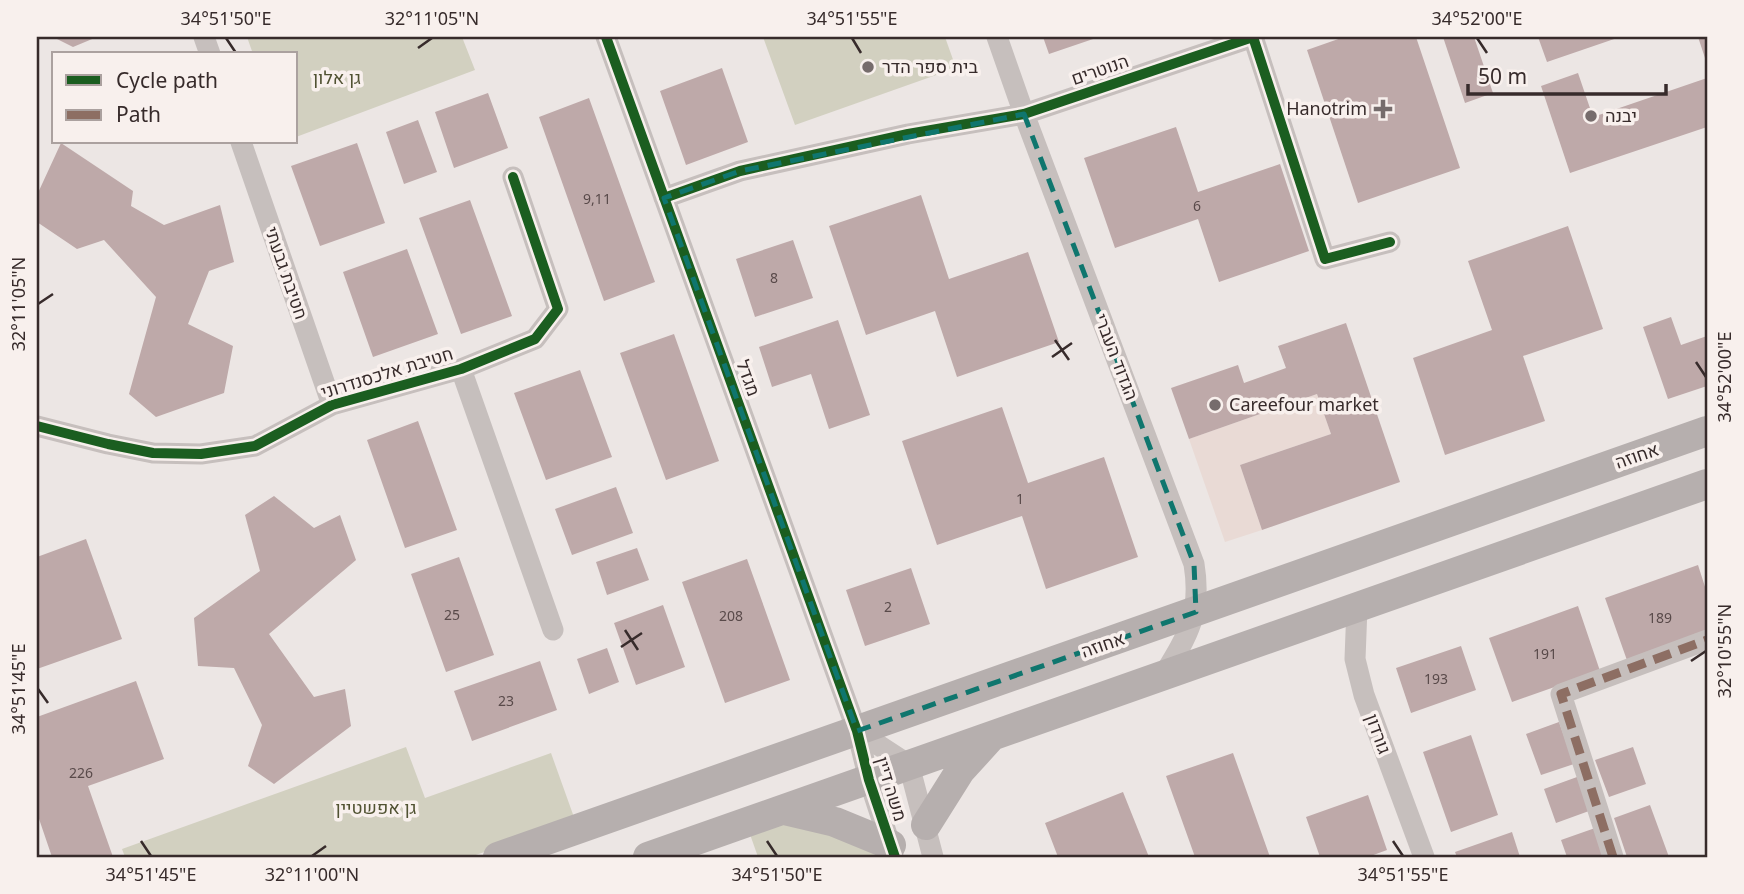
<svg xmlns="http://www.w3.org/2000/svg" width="1744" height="894" font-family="'Noto Sans',Heebo,sans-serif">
<rect width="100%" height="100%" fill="#ece6e4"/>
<path fill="#d2d0c0" d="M247,37H462L475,70L296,137V54H253Z
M763,37H945L956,68L795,125Z
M406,747L425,798L551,753L575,820L470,857H125L122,849Z
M784,810L894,857H758L746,823Z"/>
<path fill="#e9dad5" d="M1317,394L1331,434L1240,465L1262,530L1225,542L1189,439Z"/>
<path fill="#bea9a9" d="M53,37H97L73,47Z
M1043,37H1099L1049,54Z
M1344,37H1416L1460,168L1358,203L1307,50Z
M1443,37H1474L1493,93L1465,103Z
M1538,37H1620L1547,62Z
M1698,37H1707V64Z
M722,68L748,142L686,165L660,91Z
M1578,73L1593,117L1707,78V127L1570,173L1541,86Z
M488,93L508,148L454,168L435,112Z
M589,98L655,282L604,301L539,117Z
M418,120L437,172L404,184L386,132Z
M1176,127L1198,192L1280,164L1309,251L1219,282L1198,219L1115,248L1084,158Z
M61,143L133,191L131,206L164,225L220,205L234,262L209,271L188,324L233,346L224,393L156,417L129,394L156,297L104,240L77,249L37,222V195Z
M357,143L385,223L320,246L291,166Z
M921,195L949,279L1028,252L1059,342L957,377L935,311L866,335L829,226Z
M470,200L512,316L461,334L419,218Z
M1568,226L1603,329L1523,356L1545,421L1445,455L1413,358L1492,330L1468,261Z
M793,240L813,298L755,317L736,259Z
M407,249L438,334L373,357L343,272Z
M1671,317L1681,345L1707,336V386L1668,399L1643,327Z
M838,320L870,415L829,429L811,374L772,387L759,347Z
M1346,323L1400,482L1262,530L1240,465L1331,434L1317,394L1189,439L1171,388L1238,365L1244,383L1286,368L1278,346Z
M674,334L719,461L666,480L620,353Z
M580,370L612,457L546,480L514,393Z
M1002,407L1028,483L1104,457L1138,557L1046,589L1022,516L937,545L902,441Z
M418,421L457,530L405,548L367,440Z
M616,487L633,533L572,555L555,509Z
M274,496L314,528L340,515L356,560L269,634L314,697L345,689L351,726L274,784L248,766L262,725L234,668L198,666L194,618L260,571L245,515Z
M86,539L122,639L37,669V557Z
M637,548L649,580L607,595L596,562Z
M459,557L494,655L446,672L411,574Z
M747,559L790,680L725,703L682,582Z
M1698,565L1707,593V638L1629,666L1605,598Z
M911,568L930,624L865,646L846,590Z
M663,605L685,667L636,685L614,623Z
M1578,606L1600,671L1512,702L1489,638Z
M1461,646L1476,690L1411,713L1396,668Z
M607,648L619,682L589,694L577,659Z
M540,661L557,710L472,741L454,691Z
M136,681L164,759L88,786L113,857H52L37,813V717Z
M1559,722L1574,764L1541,775L1526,734Z
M1471,735L1498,815L1451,832L1423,752Z
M1633,747L1646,784L1609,797L1595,760Z
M1233,753L1270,857H1195L1166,776Z
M1577,777L1589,811L1556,823L1544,789Z
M1123,792L1149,857H1058L1045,823Z
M1368,795L1387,850L1368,857H1320L1306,817Z
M1650,805L1669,857H1627L1614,818Z
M1598,827L1609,857H1567L1561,840Z
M1512,832L1520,857H1457L1455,852Z"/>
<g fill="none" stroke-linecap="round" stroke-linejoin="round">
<path stroke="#c6bfbd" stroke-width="21" d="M204,37L210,54
M606,37L857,731L869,780L893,853
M997,37L1024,114L1194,564C1202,613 1188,635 1163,676
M241,142L332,405
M664,198L740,171L908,134L1024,114L1253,37L1325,259L1390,242
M461,369L553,630
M37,426L108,444L153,453L201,454L255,446L332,405L461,369L535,339L558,309L513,177
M1357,607L1355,659L1364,695L1424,857
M857,731L909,765L933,857
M1613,857L1561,694L1707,640"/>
<path stroke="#b6afae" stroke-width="30" d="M784,810L835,822L891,845
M926,825L960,771L990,738
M498,857L1707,431
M648,857L1707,484"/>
<path stroke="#8d6e63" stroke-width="9" stroke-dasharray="18 9" stroke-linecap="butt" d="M1613,857L1561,694L1707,640"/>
<defs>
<path id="cycleway" d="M606,37L857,731L869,780L895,857
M664,198L740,171L908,134L1024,114L1253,37L1325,259L1390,242
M37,426L108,444L153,453L201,454L255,446L332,405L461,369L535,339L558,309L513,177"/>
</defs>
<use href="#cycleway" stroke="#f8f0ed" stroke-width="15"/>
<use href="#cycleway" stroke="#1b5e20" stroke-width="10"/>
</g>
<path fill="none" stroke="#0f766e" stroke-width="5" stroke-dasharray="14 9" stroke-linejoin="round" d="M1024,114L1194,564L1196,612L857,731L664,198L740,171Z"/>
<path fill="none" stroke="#372b2b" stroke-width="2.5" d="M226,38L236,53M852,38L861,53M1477,38L1487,53M418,48L432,38M38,304L53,294M1055,340L1069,360M1052,357L1072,343M1696,362L1706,377M625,630L638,650M621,647L642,633M1691,661L1706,651M38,689L48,703M141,841L151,856M767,841L777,856M1393,841L1403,856M312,856L326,846"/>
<g fill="#766c6c" stroke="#f8f0ed" stroke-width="2.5">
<circle cx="868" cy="67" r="7"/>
<path d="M1379.5 98.5h7v7h7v7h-7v7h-7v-7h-7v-7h7z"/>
<circle cx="1591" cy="116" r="7"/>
<circle cx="1215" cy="405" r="7"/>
</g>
<g text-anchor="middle" stroke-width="7" stroke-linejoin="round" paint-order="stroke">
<g font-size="14" fill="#594a4a">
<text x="597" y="204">9,11</text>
<text x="1197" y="211">6</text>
<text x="774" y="283">8</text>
<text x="1020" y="504">1</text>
<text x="888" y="612">2</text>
<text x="452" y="620">25</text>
<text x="731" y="621">208</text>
<text x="1660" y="623">189</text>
<text x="1545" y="659">191</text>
<text x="1436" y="684">193</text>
<text x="506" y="706">23</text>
<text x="81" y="778">226</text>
</g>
<g font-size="18" fill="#372b2b" stroke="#f8f0ed" text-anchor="start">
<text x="882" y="73">בית ספר הדר</text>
<text x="1367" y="115" text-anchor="end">Hanotrim</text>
<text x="1605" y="122">יבנה</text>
<text x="1229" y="411">Careefour market</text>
</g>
<g font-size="18" fill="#372b2b" stroke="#f8f0ed">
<text transform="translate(1100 70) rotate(-19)" y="6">הנוטרים</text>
<text transform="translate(286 273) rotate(71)" y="6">חטיבת גבעתי</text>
<text transform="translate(1116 357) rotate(69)" y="6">הגדוד העברי</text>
<text transform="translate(387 373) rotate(-17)" y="6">חטיבת אלכסנדרוני</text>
<text transform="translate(748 378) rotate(70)" y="6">מגדל</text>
<text transform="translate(1637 456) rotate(-19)" y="6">אחוזה</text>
<text transform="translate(1103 645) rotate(-19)" y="6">אחוזה</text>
<text transform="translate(1378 734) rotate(70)" y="6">גורדון</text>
<text transform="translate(891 789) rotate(73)" y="6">משה דיין</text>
</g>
<g font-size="18" fill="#505232" stroke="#f8f0ed">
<text x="337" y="84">גן אלון</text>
<text x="376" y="814">גן אפשטיין</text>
</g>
</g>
<rect width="1744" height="894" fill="none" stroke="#f8f0ed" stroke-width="77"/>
<rect x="52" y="52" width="245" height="91" fill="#f8f0ed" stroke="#aba19f" stroke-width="2"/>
<rect x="66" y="75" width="35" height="10" fill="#1b5e20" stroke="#aba19f" stroke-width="2"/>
<text x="116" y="88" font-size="21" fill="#372b2b">Cycle path</text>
<rect x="66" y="110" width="35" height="10" fill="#8d6e63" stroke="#aba19f" stroke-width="2"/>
<text x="116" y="122" font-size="21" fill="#372b2b">Path</text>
<path d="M1468 84v10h198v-10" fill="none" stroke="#372b2b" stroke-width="3.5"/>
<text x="1478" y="84" font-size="21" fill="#372b2b" stroke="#f8f0ed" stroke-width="5" paint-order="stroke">50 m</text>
<rect x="38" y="38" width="1668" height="818" fill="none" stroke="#372b2b" stroke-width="2.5"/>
<g font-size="18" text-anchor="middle" fill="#372b2b">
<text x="226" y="25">34°51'50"E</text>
<text x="432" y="25">32°11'05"N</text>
<text x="852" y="25">34°51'55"E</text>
<text x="1477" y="25">34°52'00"E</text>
<text transform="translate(19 304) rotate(-90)" y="6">32°11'05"N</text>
<text transform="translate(1725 377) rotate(-90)" y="6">34°52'00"E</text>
<text transform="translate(1725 651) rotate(-90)" y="6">32°10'55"N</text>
<text transform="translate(19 689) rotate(-90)" y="6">34°51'45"E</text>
<text x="151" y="881">34°51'45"E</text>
<text x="312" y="881">32°11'00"N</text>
<text x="777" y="881">34°51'50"E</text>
<text x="1403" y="881">34°51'55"E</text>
</g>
</svg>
